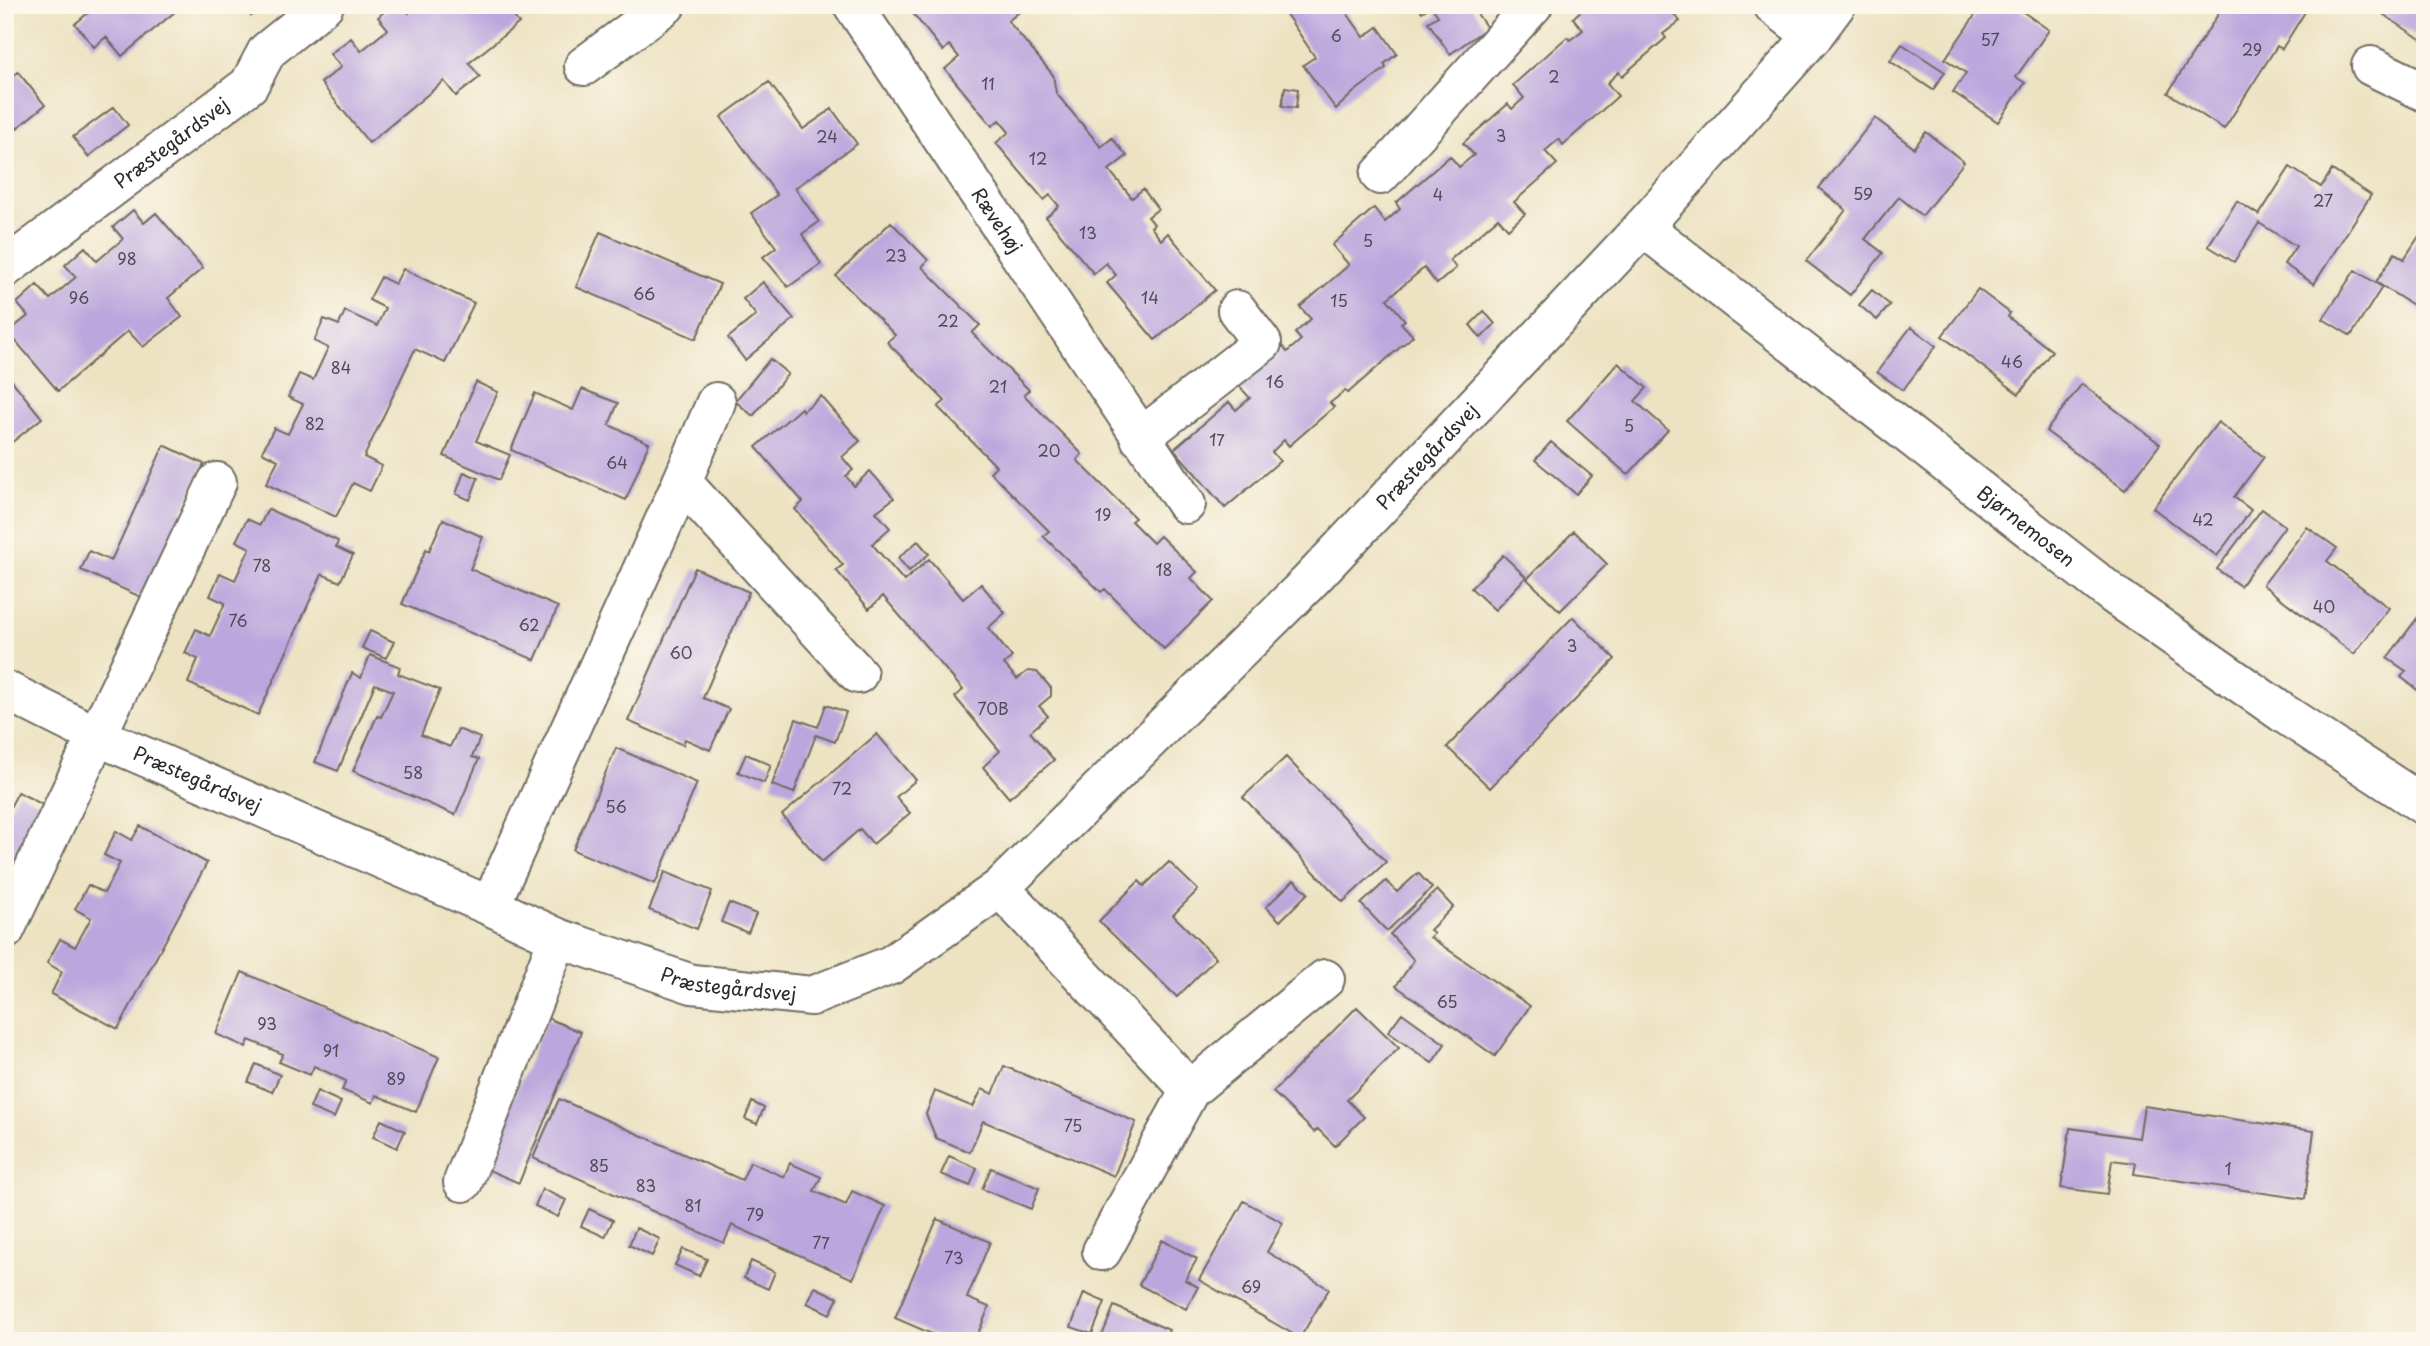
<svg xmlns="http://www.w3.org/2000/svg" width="2430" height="1346" font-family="'Playpen Sans',sans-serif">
<rect width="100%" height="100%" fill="#fbf7ec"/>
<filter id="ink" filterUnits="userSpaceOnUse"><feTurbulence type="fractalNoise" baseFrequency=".0143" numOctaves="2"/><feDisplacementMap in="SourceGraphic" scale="14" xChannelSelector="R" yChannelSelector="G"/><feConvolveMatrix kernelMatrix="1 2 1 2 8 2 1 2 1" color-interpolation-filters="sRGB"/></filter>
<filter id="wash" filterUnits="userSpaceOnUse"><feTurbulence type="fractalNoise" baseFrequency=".00686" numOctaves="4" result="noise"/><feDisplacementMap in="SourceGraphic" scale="28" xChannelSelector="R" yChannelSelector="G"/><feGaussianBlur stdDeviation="1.57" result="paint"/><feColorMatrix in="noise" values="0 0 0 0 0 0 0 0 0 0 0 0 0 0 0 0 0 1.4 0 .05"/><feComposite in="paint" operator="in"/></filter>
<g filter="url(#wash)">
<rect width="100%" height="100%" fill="#ede3c3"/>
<g id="blocks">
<path fill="#bba7dd" d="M81,5H183L122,56L106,37L94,47L75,24L88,13Z
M242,5H264L251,16Z
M392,5H403L409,13L418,5H504L519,23L469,63L480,77L456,96L444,81L369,143L321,83L341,67L330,54L351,38L361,51L388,29L378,17Z
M906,5H1021L1023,9L1008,21L1053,75L1056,93L1101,147L1112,138L1127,156L1109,170L1132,198L1143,189L1158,209L1148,217L1154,224L1151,227L1161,240L1168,233L1215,290L1155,340L1107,283L1116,275L1106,263L1094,274L1046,217L1059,206L1050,195L1044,200L996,143L1009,132L999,120L992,126L945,69L959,57L949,45L943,51Z
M1280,5H1341L1364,37L1378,27L1397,54L1384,64L1386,68L1354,92L1336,109L1303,65L1315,57Z
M1417,5H1471L1487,28L1450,54L1428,22L1438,16L1431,6L1422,12Z
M1587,5H1666L1680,21L1663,34L1666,38L1622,76L1619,72L1607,83L1618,96L1563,145L1559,139L1545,151L1557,164L1514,202L1525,214L1508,229L1498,218L1450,260L1456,268L1437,284L1424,268L1387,299L1405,320L1401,323L1413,336L1348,393L1345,391L1330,403L1334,407L1289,446L1284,440L1272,452L1280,461L1225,508L1174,449L1229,402L1236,410L1250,398L1239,386L1283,347L1287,352L1301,340L1295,333L1311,319L1300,307L1349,265L1332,245L1374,208L1385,222L1400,209L1396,203L1450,156L1459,167L1474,155L1463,143L1508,104L1512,109L1524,98L1513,85L1567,37L1570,40L1583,30L1573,18Z
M1982,5H2013L2049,30L2016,77L2025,83L1998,122L1953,92L1966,73L1945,59Z
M2224,5H2305L2308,7L2282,49L2277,46L2224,129L2168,93Z
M2369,5H2425V42Z
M1902,44L1945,72L1933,90L1890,61Z
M18,72L45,105L5,138V82Z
M769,82L803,129L832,109L857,144L795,188L819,222L802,234L821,264L788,287L763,257L776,247L751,213L777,195L721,117Z
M1285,87L1298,89L1296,108L1282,106Z
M114,107L128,125L88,157L73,137Z
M1875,118L1914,148L1926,132L1964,162L1922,216L1899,197L1865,239L1883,253L1850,295L1806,261L1846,210L1819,188Z
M2290,167L2321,187L2332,170L2371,195L2314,284L2284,264L2296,246L2259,223L2234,262L2208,246L2237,201L2259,215Z
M133,210L144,223L156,213L203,268L168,298L182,317L143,347L128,331L58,391L8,332L28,316L17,303L37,285L50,299L76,277L65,265L85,247L97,261L123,239L113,227Z
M891,222L928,260L922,267L980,325L972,333L1029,390L1024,395L1082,454L1077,460L1135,518L1131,521L1153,543L1160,536L1197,572L1191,578L1213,601L1164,649L1105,589L1101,592L1043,536L1049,531L990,472L996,466L938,407L945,401L887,342L895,335L836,276Z
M2425,227V313L2376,282L2395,253L2404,259Z
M600,232L720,284L696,339L576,287Z
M403,269L474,303L445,363L415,349L364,457L382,466L370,491L353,483L336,517L266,484L278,460L262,452L274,428L288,434L303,404L288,397L299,374L313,380L328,348L314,341L324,319L339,325L345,311L377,326L385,308L369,300L381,277L395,284Z
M2355,270L2382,287L2351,336L2323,319Z
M763,282L794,319L745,360L728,338L756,315L743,299Z
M1978,289L2010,313L2008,317L2052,351L2019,394L1942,336Z
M1872,290L1890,305L1877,320L1859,305Z
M1484,311L1495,324L1481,338L1470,325Z
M1911,327L1936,346L1903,390L1877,372Z
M770,359L788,374L753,416L735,401Z
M1618,363L1647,388L1635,401L1668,430L1628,475L1567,421Z
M5,372L42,418L5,448Z
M476,382L498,392L476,441L510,455L499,480L444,456Z
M2082,384L2160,444L2125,490L2046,431Z
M582,389L618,403L609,425L649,443L626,500L511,450L535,393L573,410Z
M821,396L860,441L842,457L853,470L846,476L854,486L870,471L894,498L876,512L890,528L872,544L904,581L929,559L963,599L981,584L1005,613L988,628L1012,657L1004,664L1017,679L1028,671L1037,672L1051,688V696L1039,706L1048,716L1030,732L1054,760L1009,798L983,767L1000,751L955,697L963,690L883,596L869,609L836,570L843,565L795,509L803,502L756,447L801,408L803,411Z
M2218,422L2264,457L2234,497L2251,510L2217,556L2153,508Z
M1551,442L1592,476L1576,494L1535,460Z
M164,445L204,464L143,598L81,570L89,551L111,561Z
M464,472L478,478L470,500L456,494Z
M268,509L338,541L336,547L353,555L340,582L322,574L258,715L188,683L198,659L185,653L196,629L210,636L225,603L210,596L220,573L235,580L250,548L236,541L247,519L260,525Z
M2262,509L2285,526L2240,586L2217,569Z
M443,519L483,537L470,569L558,607L535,660L402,604L426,549L429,551Z
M2307,527L2337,548L2327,561L2389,608L2354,654L2263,585Z
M1574,531L1607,564L1560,611L1527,579Z
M918,541L929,554L909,571L898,558Z
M1503,555L1526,577L1495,610L1471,588Z
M695,568L749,592L703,698L729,709L710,750L685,739L683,745L628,721Z
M2425,608V696L2401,677L2406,671L2387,658Z
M1573,617L1615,659L1490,788L1447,747Z
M370,631L394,642L386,658L362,648Z
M370,655L400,667L398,674L440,690L421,735L450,747L458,729L480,738L472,757L479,759L455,815L353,771L377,716L381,717L393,691L375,684L338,771L315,762L352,673L361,678Z
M826,705L846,712L835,742L816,735L794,793L772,785L796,719L818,727Z
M877,734L916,780L896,797L910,813L873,844L860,829L822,862L782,815Z
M616,748L697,783L655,884L573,850Z
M746,754L771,765L764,783L738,772Z
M1286,757L1386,862L1343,902L1243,797Z
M18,792L55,811L5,907V817Z
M140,826L207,863L118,1029L51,994L62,972L47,963L60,939L75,947L91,918L75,909L88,885L104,893L120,863L104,855L116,831L132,840Z
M1169,862L1198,890L1173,915L1216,958L1177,997L1099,921L1139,881L1144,886Z
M665,872L712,891L697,929L649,910Z
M1418,873L1432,888L1387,931L1361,904L1386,881L1397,892Z
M1294,880L1308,893L1280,921L1266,907Z
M1437,890L1453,907L1430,930L1434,933L1430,937L1530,1006L1495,1056L1396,986L1414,960L1390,934Z
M729,903L756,914L748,933L721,922Z
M242,972L439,1057L416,1112L376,1095L373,1103L342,1090L346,1081L314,1066L310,1075L279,1062L283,1054L249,1040L246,1047L216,1034Z
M1357,1007L1399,1048L1347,1100L1364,1117L1335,1146L1318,1129L1314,1132L1273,1092Z
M1402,1013L1445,1044L1432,1063L1388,1032Z
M547,1018L581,1032L519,1183L484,1168Z
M256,1064L280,1075L272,1092L248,1082Z
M1004,1066L1136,1122L1114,1176L983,1121L970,1152L936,1138L926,1114L935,1091L973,1107L982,1089L993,1094Z
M317,1091L341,1102L334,1118L310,1108Z
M559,1099L742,1180L750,1162L784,1177L790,1163L821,1177L814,1191L846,1205L852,1191L885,1206L853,1279L732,1225L724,1243L533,1158Z
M752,1102L764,1108L757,1124L745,1119Z
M2144,1106L2314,1131L2305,1199L2134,1174L2136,1163L2112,1160L2107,1194L2061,1188L2070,1128L2139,1138Z
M381,1120L405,1131L397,1148L373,1137Z
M949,1156L977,1168L970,1186L941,1174Z
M991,1168L1039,1188L1031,1209L982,1189Z
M542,1189L566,1200L558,1217L535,1206Z
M1244,1201L1283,1223L1267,1252L1329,1289L1300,1338L1199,1280Z
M589,1209L613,1220L605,1237L581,1226Z
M937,1219L990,1242L967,1298L989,1307L975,1341H962L950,1336L948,1341L895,1318Z
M636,1228L660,1239L652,1256L629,1245Z
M1162,1240L1197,1259L1185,1280L1198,1287L1186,1309L1139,1285Z
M683,1249L707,1259L699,1276L675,1265Z
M751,1261L775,1272L768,1289L744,1278Z
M815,1287L838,1298L830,1314L807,1303Z
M1084,1293L1105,1302L1092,1334L1071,1327Z
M1114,1306L1169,1330L1164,1341H1100Z"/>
</g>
</g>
<g filter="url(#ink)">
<use href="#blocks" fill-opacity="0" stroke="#6f6b60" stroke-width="2"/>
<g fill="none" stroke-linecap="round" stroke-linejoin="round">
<defs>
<g id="minor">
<path id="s1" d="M853,5L1186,504"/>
<path d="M1773,5L1813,36"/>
<path d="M584,66L666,5"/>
<path d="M2371,66L2425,92"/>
<path d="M1380,175L1533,5"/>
<path id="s2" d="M1643,227L2114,595L2283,713L2425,806"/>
<path id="s3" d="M5,268L249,85L267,51L324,5"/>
<path d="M1140,438L1262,343L1237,310"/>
<path d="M682,482L858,674"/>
<path id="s4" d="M5,690L97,736L490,906L558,938L692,984L812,996L891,965L1000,888L1309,582L1643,227L1813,36L1836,5"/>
<path d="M1000,888L1190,1090"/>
<path d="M490,906L682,482L716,402"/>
<path d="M5,930L217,482"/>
<path d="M463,1182L558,938"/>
<path d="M1102,1251L1190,1090L1325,979"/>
</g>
</defs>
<use href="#minor" stroke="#6f6b60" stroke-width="42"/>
<use href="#minor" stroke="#fff" stroke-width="38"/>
</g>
</g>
<g text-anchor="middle" stroke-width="6" stroke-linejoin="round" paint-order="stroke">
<g font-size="16" fill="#4f4a58">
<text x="1336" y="42">6</text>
<text x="1990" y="46">57</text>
<text x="2252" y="56">29</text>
<text x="1554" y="83">2</text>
<text x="988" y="90">11</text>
<text x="1501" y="142">3</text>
<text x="827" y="143">24</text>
<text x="1038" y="165">12</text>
<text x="1863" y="200">59</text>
<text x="1438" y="201">4</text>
<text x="2323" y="207">27</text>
<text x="1088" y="239">13</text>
<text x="1368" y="247">5</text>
<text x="896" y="262">23</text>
<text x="127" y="265">98</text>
<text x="644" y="300">66</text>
<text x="79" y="304">96</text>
<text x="1150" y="304">14</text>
<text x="1339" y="307">15</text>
<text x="948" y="327">22</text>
<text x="2012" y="368">46</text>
<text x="341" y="374">84</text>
<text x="1275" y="388">16</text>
<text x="998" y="393">21</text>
<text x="315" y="430">82</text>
<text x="1629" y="432">5</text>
<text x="1217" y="446">17</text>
<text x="1049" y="457">20</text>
<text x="617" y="469">64</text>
<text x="1103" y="521">19</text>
<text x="2203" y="526">42</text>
<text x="262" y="572">78</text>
<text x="1164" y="576">18</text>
<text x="2324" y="613">40</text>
<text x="238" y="627">76</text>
<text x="529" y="631">62</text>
<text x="1572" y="652">3</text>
<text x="681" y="659">60</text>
<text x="993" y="715">70B</text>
<text x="413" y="779">58</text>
<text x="842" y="795">72</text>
<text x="616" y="813">56</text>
<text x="1447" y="1008">65</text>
<text x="267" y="1030">93</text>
<text x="331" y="1057">91</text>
<text x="396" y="1085">89</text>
<text x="1073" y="1132">75</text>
<text x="599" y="1172">85</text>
<text x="2228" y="1175">1</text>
<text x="646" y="1192">83</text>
<text x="693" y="1212">81</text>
<text x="755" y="1221">79</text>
<text x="821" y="1249">77</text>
<text x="954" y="1264">73</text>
<text x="1251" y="1293">69</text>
</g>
<g font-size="19" fill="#2b2b2b" stroke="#fbf7ec">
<text dy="7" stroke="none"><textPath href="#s3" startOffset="208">Præstegårdsvej</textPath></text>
<text dy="7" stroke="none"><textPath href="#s1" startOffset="259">Rævehøj</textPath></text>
<text dy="7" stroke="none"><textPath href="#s4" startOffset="1694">Præstegårdsvej</textPath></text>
<text dy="7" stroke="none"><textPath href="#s2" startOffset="486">Bjørnemosen</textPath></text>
<text dy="7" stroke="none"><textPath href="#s4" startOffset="212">Præstegårdsvej</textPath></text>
<text dy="7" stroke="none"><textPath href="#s4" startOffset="784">Præstegårdsvej</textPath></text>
</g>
</g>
<rect width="2430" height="1346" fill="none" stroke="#fbf7ec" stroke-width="28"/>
</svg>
